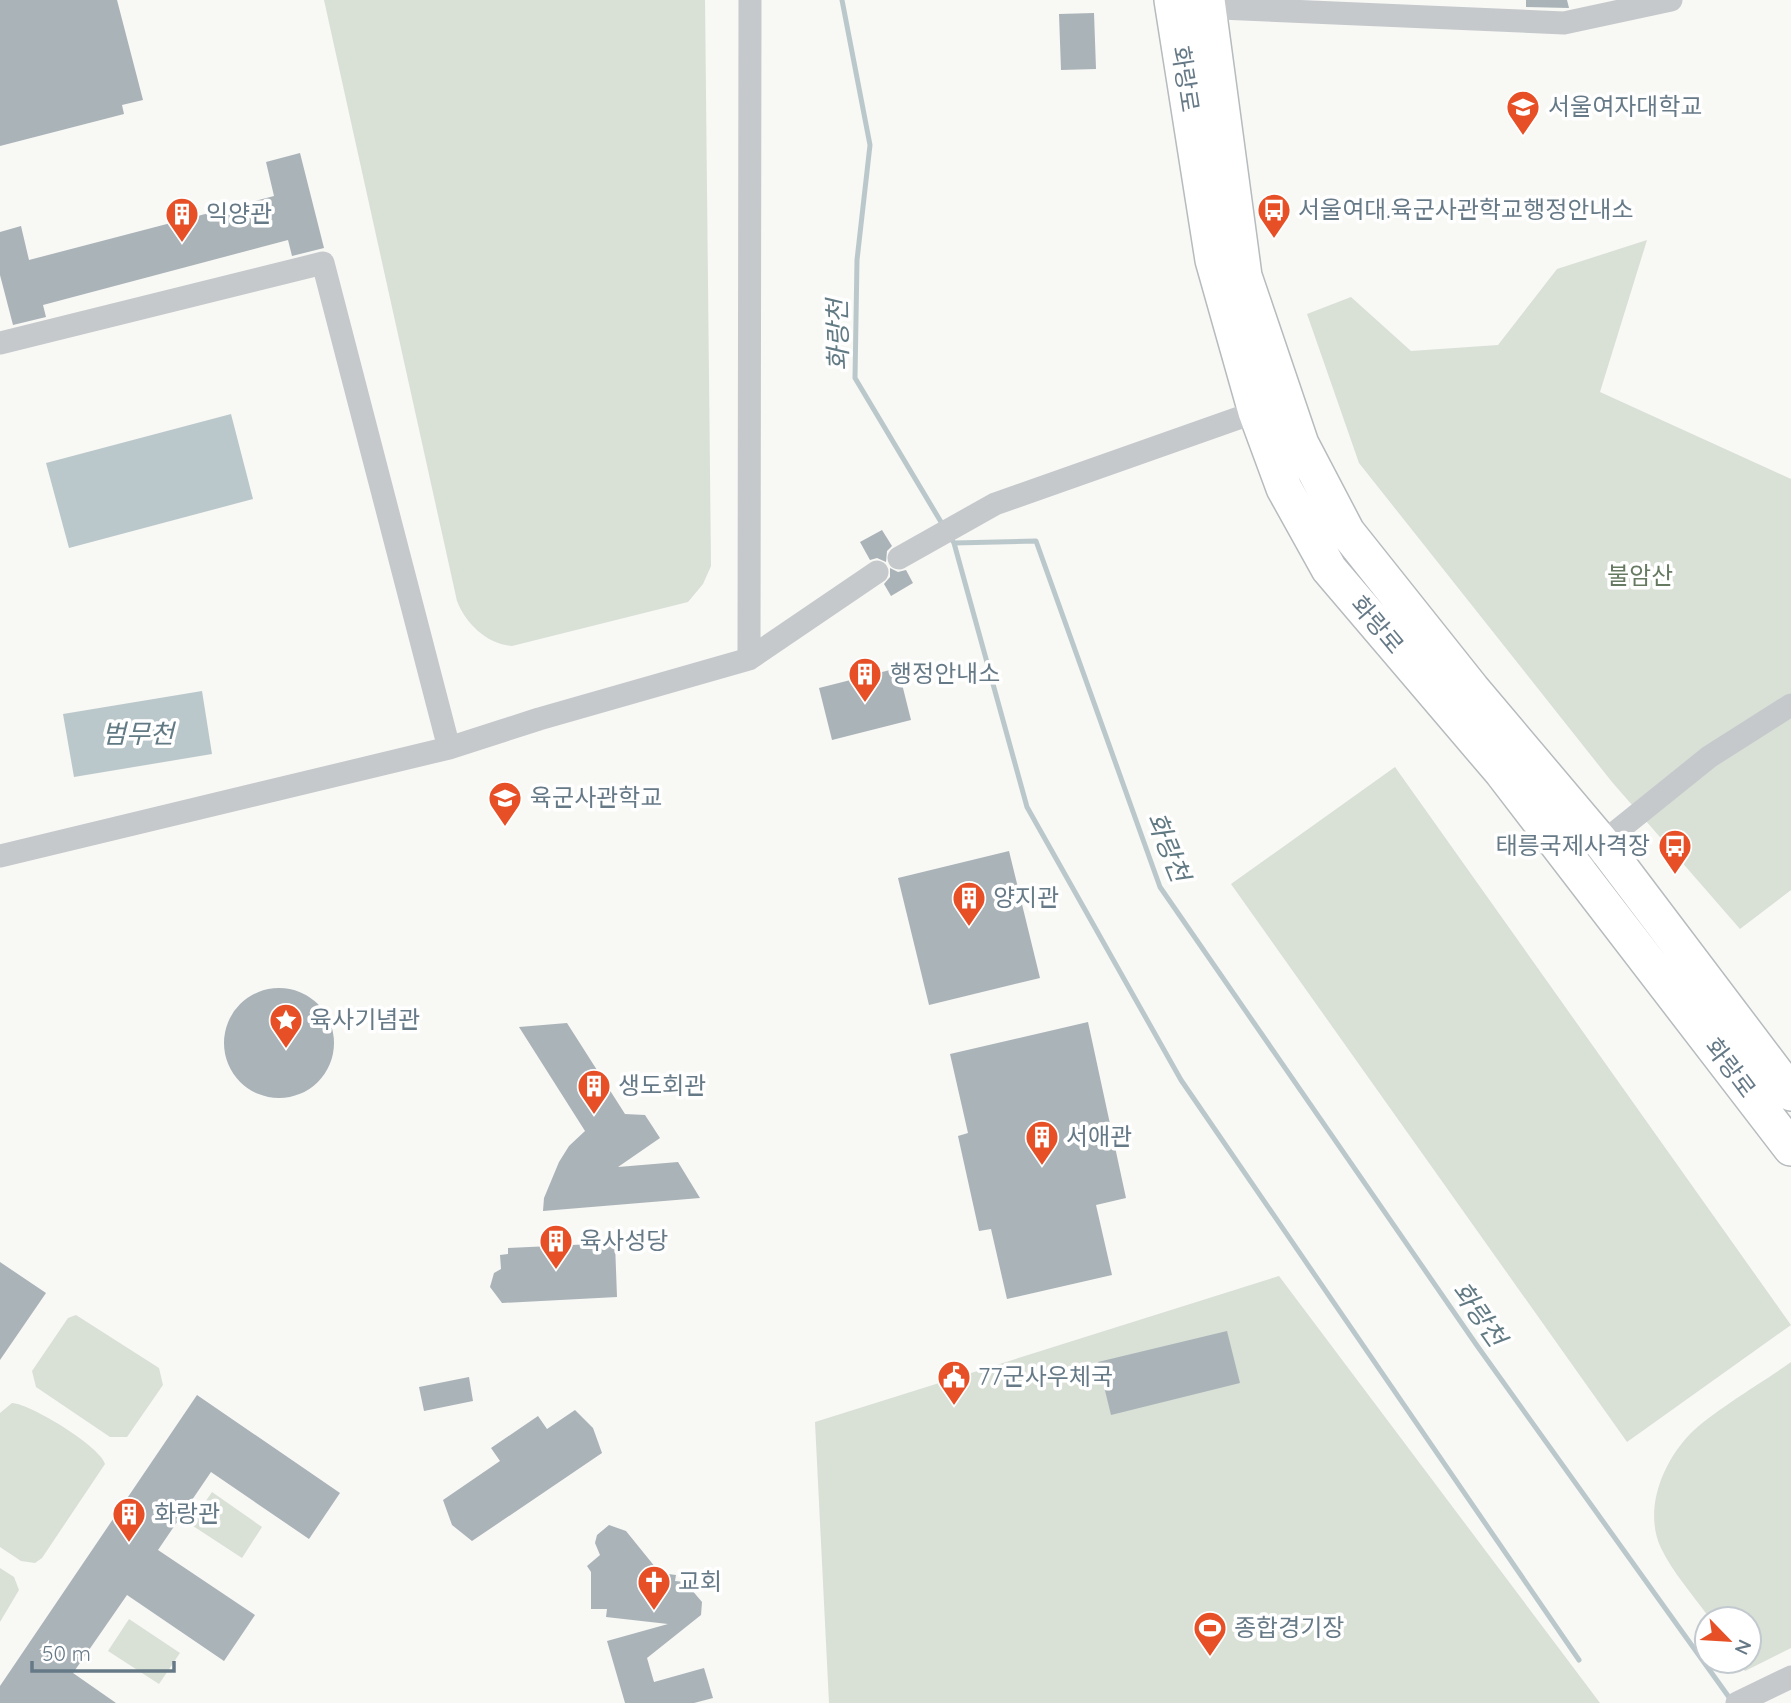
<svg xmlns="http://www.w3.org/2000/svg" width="1791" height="1703" font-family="Quicksand,'Noto Sans KR',sans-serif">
<rect width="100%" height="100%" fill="#f8f8f5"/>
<path fill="#d9e0d6" d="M324,0H705L711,566L703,584L688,602L512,646C487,644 466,624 457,601Z
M1647,240L1600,392L1791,479V890L1740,929L1612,782L1359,463L1307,314L1351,297L1411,351L1498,345L1557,269Z
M1395,767L1791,1325L1627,1442L1231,884Z
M1279,1276L1600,1703H829L815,1422Z
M76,1315L159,1368L163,1385L127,1437H110L36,1387L32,1371L68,1318Z
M1791,1362V1648L1745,1671L1738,1661H1749V1619H1710C1694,1596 1673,1573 1661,1548C1643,1510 1663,1462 1690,1434C1713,1411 1762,1383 1791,1362Z
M12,1403C31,1404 101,1447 105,1464L42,1558L35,1563L21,1561L0,1547V1413Z
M212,1492L262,1527L242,1558L190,1524Z
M0,1568L14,1577L19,1590L0,1622Z
M129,1619L180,1653L159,1684L108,1651Z"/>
<path fill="#bbc8cb" d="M231,414L253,499L69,548L46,463Z
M202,691L212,754L74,777L63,714Z"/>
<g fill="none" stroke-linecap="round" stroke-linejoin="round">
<path stroke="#bbc8cb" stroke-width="5" d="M842,0L870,145L857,260L855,378L944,527
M949,535L954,543L1036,541L1160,887L1478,1347L1731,1700
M954,543L1027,807L1181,1080L1579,1660"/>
</g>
<path fill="#aab3b8" d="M0,0H117L143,100L122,105L124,114L0,146Z
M1526,0H1567L1569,8L1526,7Z
M1094,13L1096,69L1061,70L1059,14Z
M300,153L324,248L292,256L288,240L43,305L46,317L13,325L0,275V232L21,226L29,260L274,196L266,162Z
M882,530L892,546L887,551L886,562L877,558L870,560L860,542Z
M890,568L898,572L906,570L913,583L891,596L884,584L890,577Z
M898,668L911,720L832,740L819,688Z
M1009,851L1040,978L929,1005L898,878Z
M224 1043a55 55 0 1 1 110 0a55 55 0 1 1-110 0Z
M1088,1022L1126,1198L1096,1205L1112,1275L1007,1299L991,1229L979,1231L958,1136L968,1133L950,1054Z
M567,1023L625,1114L645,1115L660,1138L618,1167L678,1162L700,1198L543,1211L544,1198L559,1162L569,1146L585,1131L519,1027Z
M615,1243L617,1297L502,1303L490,1287L494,1273L501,1269L500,1255L508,1254V1248Z
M0,1262L46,1293L0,1360Z
M1227,1331L1240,1383L1111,1415L1098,1362Z
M469,1377L473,1401L424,1411L419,1387Z
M197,1395L340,1493L309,1539L211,1472L158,1550L255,1615L224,1661L127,1595L73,1673L116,1703H0V1686Z
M575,1410L593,1428L602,1453L472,1541L452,1525L443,1500L500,1461L491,1448L538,1416L547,1429Z
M609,1525L626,1531L660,1573L676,1575L675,1581L685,1582L702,1602L701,1615L647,1658L654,1682L704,1668L713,1698L694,1703H625L607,1641L668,1624L606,1617L607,1609H591V1572L587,1566L600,1555L595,1543L597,1535Z"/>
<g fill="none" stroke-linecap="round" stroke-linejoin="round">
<defs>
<path id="primary" d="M1172,0L1213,260L1256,412L1284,488L1329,569L1502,772L1791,1148
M1207,0L1244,276L1301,444L1347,532L1472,689L1602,843L1791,1093"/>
</defs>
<use href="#primary" stroke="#b6bbbe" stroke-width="38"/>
<path stroke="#c5c9cc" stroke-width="23" d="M1197,7L1564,23L1671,0
M0,343L323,263L449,748
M899,558L995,504L1267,408
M749,659L877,572
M1591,852L1709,757L1791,705
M0,856L449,748L539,719L749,659L750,0
M1737,1703L1791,1677"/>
<use href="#primary" stroke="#fff" stroke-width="35"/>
</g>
<defs>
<symbol id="university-pin" viewBox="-11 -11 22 30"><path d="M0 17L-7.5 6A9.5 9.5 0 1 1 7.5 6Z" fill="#e75026" stroke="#fff"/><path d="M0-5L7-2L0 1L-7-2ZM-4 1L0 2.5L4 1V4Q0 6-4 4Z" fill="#fff"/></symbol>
<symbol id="bus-pin" viewBox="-11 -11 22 30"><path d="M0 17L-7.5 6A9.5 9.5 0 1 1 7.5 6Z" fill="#e75026" stroke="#fff"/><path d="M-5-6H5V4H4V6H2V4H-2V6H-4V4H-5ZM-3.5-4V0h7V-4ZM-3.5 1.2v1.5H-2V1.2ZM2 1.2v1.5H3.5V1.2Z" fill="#fff"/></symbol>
<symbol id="building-pin" viewBox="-11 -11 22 30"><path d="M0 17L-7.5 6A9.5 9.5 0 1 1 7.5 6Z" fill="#e75026" stroke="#fff"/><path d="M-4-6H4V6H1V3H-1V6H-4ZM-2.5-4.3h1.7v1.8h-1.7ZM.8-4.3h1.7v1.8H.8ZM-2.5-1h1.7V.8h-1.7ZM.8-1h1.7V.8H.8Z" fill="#fff"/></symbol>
<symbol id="sight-pin" viewBox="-11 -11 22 30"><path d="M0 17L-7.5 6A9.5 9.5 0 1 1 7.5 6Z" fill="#e75026" stroke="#fff"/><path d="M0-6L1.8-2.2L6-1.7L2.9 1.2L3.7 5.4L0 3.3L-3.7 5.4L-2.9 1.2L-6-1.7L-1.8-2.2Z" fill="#fff"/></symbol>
<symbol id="civic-pin" viewBox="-11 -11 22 30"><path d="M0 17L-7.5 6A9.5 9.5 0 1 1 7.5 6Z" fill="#e75026" stroke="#fff"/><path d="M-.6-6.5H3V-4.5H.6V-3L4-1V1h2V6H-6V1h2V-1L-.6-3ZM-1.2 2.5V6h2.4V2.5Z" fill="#fff"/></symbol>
<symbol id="church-pin" viewBox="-11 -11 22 30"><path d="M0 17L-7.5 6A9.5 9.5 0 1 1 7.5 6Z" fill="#e75026" stroke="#fff"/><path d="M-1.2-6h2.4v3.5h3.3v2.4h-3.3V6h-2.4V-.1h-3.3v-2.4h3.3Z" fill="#fff"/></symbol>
<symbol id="stadium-pin" viewBox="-11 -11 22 30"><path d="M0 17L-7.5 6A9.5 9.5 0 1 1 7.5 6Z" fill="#e75026" stroke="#fff"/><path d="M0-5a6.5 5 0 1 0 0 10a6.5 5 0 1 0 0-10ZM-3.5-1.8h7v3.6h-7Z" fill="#fff"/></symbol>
</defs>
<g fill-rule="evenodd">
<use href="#university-pin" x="1504" y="88" width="38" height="52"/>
<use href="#bus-pin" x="1255" y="191" width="38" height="52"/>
<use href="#building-pin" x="163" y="195" width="38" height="52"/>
<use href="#building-pin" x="846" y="655" width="38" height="52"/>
<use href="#university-pin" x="486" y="779" width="38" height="52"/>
<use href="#bus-pin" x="1656" y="827" width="38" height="52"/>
<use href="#building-pin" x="950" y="879" width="38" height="52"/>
<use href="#sight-pin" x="267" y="1001" width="38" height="52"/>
<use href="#building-pin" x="575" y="1067" width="38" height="52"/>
<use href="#building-pin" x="1023" y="1118" width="38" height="52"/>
<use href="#building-pin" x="537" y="1222" width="38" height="52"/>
<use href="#civic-pin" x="935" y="1358" width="38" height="52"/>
<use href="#building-pin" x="110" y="1495" width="38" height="52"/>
<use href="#church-pin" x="635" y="1563" width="38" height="52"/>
<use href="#stadium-pin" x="1191" y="1609" width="38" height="52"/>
</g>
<g text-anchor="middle" stroke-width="7" stroke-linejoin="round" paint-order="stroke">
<g font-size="24" fill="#667987" stroke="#fff">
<text transform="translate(1185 79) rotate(81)" y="8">화랑로</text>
<text transform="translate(1377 625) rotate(50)" y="8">화랑로</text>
<text transform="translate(1730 1068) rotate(53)" y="8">화랑로</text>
</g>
<g font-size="24" fill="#667987" stroke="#fff" text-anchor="start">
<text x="1548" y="115">서울여자대학교</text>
<text x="1298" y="218">서울여대.육군사관학교행정안내소</text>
<text x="206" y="222">익양관</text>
<text x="890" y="682">행정안내소</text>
<text x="530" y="806">육군사관학교</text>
<text x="1650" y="854" text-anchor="end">태릉국제사격장</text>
<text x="993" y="906">양지관</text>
<text x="310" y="1028">육사기념관</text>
<text x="618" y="1094">생도회관</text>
<text x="1066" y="1145">서애관</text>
<text x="580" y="1249">육사성당</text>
<text x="978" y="1385">77군사우체국</text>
<text x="154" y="1522">화랑관</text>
<text x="678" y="1590">교회</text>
<text x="1234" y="1636">종합경기장</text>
</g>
<g font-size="24" fill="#667961" stroke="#fff">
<text x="1640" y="584">불암산</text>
</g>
<g font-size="26" font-style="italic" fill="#627a83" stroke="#fff">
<text transform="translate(838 335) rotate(-91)" y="9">화랑천</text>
<text x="138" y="743">범무천</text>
<text transform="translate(1168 847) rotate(68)" y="9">화랑천</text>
<text transform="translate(1479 1314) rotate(55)" y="9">화랑천</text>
</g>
</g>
<g transform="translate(1728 1640) rotate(115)"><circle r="33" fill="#ffffff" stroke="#c2c9cf" stroke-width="2"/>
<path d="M0-5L12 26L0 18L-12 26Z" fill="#e75026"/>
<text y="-10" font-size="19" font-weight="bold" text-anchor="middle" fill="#667987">N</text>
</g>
<path d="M32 1661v10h142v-10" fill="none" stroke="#667987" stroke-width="3.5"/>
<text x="42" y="1661" font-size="21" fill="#667987" stroke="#ffffff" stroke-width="5" paint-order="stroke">50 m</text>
</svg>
